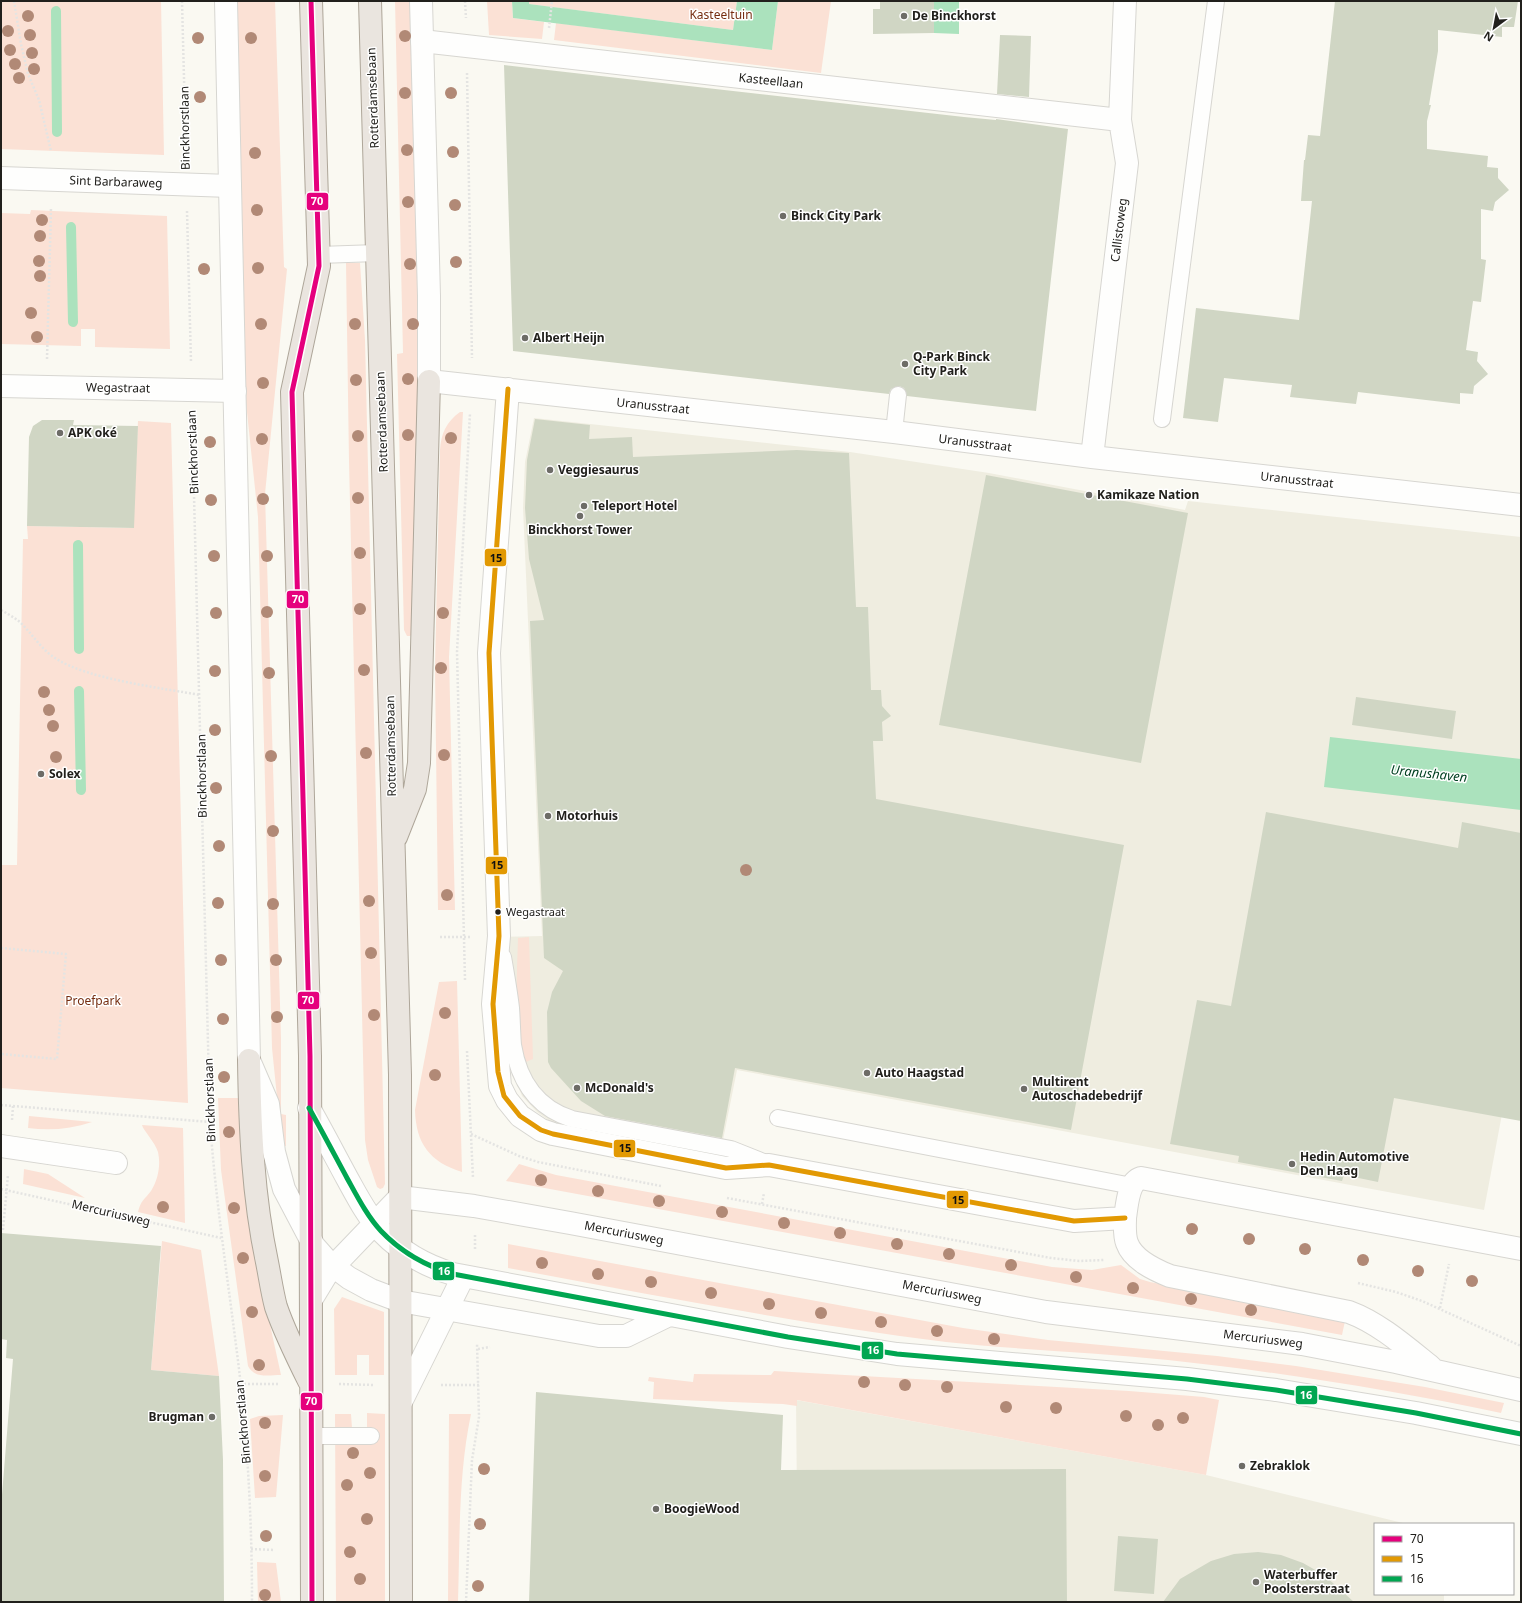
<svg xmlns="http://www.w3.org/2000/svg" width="1522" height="1603" font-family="'Noto Sans',sans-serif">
<rect width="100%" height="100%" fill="#faf9f2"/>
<path fill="#efede0" d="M534,418L850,452L989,473L1185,510L1188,501L1521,537V1013L1484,1210L737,1070L723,1140L729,1157L565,1126L551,1122L537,1112L522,1096L513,1074L499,937L542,936L523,508L525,462Z
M796,1400L1206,1475L1407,1524H1375V1594H1444V1602H798Z"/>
<path fill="#fbe1d5" d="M1,1H161L164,155L1,149Z
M236,1H275L284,267L287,269L265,494L281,1038V1114L286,1115V1146H282L272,1048L258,517L245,393Z
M395,1H411L420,371L412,634L410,636H407L404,630L397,354L403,353Z
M487,1H512L513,18L544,22L542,39L489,35Z
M529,1H737L733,30L528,4Z
M778,1H831L821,73L554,40L556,23L772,50Z
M31,210L167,216L170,349L95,347V329H81V346L1,344V213L30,214Z
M346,263H360L365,340L385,1184L383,1188L380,1189L377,1187L368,1160L365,1140L349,461Z
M460,412H463L449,657L455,910H438L435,667L440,450C441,434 446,422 460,412Z
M138,421L171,423L188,1103L1,1088V865H17L23,539H28L27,526L133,528Z
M529,937L533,1059L526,1062C513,1024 517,978 518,938Z
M457,981L462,1172C430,1162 416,1144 415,1110L439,982Z
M218,1098H242L267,1311L281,1375C269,1375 255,1379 248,1366L221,1170Z
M29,1116L92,1122C71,1129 50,1131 28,1128Z
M142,1125L183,1128L185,1223L138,1212C141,1200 144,1200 151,1191C158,1180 161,1165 158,1152C155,1142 143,1130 142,1125Z
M519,1164L556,1175L1052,1267L1092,1270L1121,1265L1140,1279L1150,1282L1345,1321L1342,1335L506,1181Z
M24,1169L48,1174L85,1198L23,1184Z
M162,1241L201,1250L219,1376L151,1370Z
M508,1244L963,1328L1048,1340L1217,1356L1296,1366L1425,1387L1504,1403L1501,1413C1391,1390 1280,1372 1168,1360C1094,1352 1020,1350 946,1342C799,1324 654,1295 508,1268Z
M342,1297L384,1312V1375H369V1355H357V1375H335L334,1309Z
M774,1371L1129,1391L1204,1397L1219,1400L1206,1475L797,1400V1406L783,1404L653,1399L654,1382L648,1381L649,1377L693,1382L694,1374L771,1375Z
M367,1413L385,1414V1602H336L335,1414H351L352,1428H367Z
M449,1414H471C458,1476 460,1539 458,1602H448Z
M283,1415L276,1497L255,1498L250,1419L259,1416Z
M257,1562L276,1563L281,1602H258Z"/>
<path fill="#abe2bd" d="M512,1H529V4L733,30L737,1H778L772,50L513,18Z
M934,2H959V34L934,33Z
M1330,737L1521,759V810L1324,787Z"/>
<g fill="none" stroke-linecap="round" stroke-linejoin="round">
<path stroke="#abe2bd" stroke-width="10" d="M56,11L57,132
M71,227L73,322
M78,545L79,649
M79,691L81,790"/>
</g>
<path fill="#d0d6c4" d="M880,1H934V33L873,34V9H880Z
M1335,1H1518L1514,27H1502V37L1438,30V51L1429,105H1431L1427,121V149L1488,156L1487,167L1498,168V178L1509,190L1495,202L1493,211L1481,209V259L1486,260L1481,302L1473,301L1466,350L1478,352L1477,361L1488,374L1474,386L1473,394L1460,393V404L1358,392L1356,404L1290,397L1292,385L1224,378L1218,422L1183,418L1196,308L1299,320L1312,201H1301L1304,160H1305L1308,135L1320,136Z
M1000,35L1031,36L1029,97L997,94Z
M504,65L964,117L996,120V119L1068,129L1036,411L907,396L904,388L899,386L891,389L889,394L513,351Z
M535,419L590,425L589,439L632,437L633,457L797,450L849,453L856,607H868L871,690H881L882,706L891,716L882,722L883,741H873L876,799L1124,845L1071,1130L735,1068L722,1138L605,1116L581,1101L551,1068L548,1062L547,1012L552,992L563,971L544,958L530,621L544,620L529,559L525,508L527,460Z
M42,420H74L73,425L138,426L134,528L27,526L29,437L33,426Z
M986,475L1188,513L1141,763L939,725Z
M1356,697L1456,711L1452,739L1352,725Z
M1266,812L1458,848L1462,822L1521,833V1121L1394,1098L1378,1182L1344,1175L1342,1181L1238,1162L1239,1156L1170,1144L1197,1000L1231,1006Z
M1,1233L161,1246L151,1370L219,1376L223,1460L224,1602L1,1601V1507L13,1359L6,1358L7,1340L1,1339Z
M536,1392L783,1415L781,1470L1066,1469L1067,1602H529Z
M1118,1536L1158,1539L1154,1594L1114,1591Z
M1258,1552L1281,1555L1303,1563L1324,1575L1354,1602H1163L1180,1579L1211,1561L1234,1554Z"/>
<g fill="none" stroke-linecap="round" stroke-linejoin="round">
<defs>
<path id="lane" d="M319,255L377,253
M1162,419L1216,1
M894,432L898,395
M503,957C506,974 509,991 511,1008C512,1021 512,1033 513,1045C519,1082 537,1108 572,1119L731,1149L766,1163
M778,1118L1132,1186
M311,1436H371"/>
<path id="street" d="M422,41L1120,120
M1,178L230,186
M429,381L894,432L1092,457L1521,505
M1,386L235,391
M508,389L489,653L499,936L493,1004L500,1086L507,1100L520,1116L541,1130L553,1134L726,1168L769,1165L1074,1221L1125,1218C1127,1205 1128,1182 1141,1178L1521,1249
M1092,457L1127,163L1120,120L1125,1
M1,1146L116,1163"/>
<path id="secondary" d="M226,1L249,1060L268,1104L274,1152L284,1189L314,1246L329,1263L349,1278L371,1290L400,1301L599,1336H626L669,1315
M421,1L429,296V381
M309,1108C322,1131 334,1154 347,1178C357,1196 367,1216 381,1231C401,1252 426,1266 453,1274L788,1337L897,1354L1187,1379L1276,1390L1416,1413L1521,1434
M1125,1218C1125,1226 1124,1235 1127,1243C1133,1260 1155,1270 1170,1276L1349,1312C1379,1323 1406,1347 1431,1367
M311,1300L328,1272L400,1197L474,1206L570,1223L1046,1312L1302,1344L1396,1362L1521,1390
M401,1402L463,1277"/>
<path id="primary" d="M311,1L319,266L292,392L310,1056L312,1602
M370,1L400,1075L401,1602
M396,837L415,789L419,763L429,381
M249,1060C250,1128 253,1196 267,1262C270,1277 272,1292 276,1307C285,1333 297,1357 309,1381"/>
</defs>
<use href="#lane" stroke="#d7d6d1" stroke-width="18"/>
<use href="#street" stroke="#d7d6d1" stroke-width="24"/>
<use href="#secondary" stroke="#d7d6d1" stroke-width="24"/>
<use href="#primary" stroke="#aea699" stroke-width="24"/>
<path stroke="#e4e4e2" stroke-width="2.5" stroke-dasharray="2 2" stroke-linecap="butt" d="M14,1L21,44L28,74L39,100L51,151
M182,1L186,156
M465,1L466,18
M549,28L552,1
M467,73L472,358
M187,211L191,362
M47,359L51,208
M192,417L210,1122C216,1205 229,1287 239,1369C248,1446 252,1525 252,1602
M1,610C8,614 15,618 21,623C33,635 41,649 55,658C86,679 162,688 200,695
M440,937H471
M1,948L66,954L57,1059L1,1054
M465,980L457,652L470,413
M467,1051L473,1178
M1,1105L210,1122
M12,1120L13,1106
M471,1134L519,1156L538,1162L661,1186
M1,1189L221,1238
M727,1198L1051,1258L1079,1261L1104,1260
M762,1204L764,1193
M3,1230L8,1175
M475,1235V1250
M1358,1283L1396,1292L1422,1301L1521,1346
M1440,1308L1449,1264
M478,1349L490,1347
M240,1384H280
M339,1384L374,1385
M441,1385H479
M251,1549L274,1550
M466,1602L472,1460L479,1417L477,1343"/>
<use href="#lane" stroke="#fefefd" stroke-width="16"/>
<use href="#street" stroke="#fefefd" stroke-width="22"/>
<use href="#secondary" stroke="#fefefd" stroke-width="22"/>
<use href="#primary" stroke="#eae5df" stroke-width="22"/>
<defs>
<path id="bus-1" d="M311,1L319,266L292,392L310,1056L312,1602"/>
<path id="bus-2" d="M508,389L489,653L499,936L493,1004L498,1072L504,1096L520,1116L541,1130L553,1134L726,1168L769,1165L1074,1221L1125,1218"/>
<path id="bus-3" d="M309,1108C322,1131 334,1154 347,1178C357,1196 367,1216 381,1231C401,1252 426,1266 453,1274L788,1337L897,1354L1187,1379L1276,1390L1416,1413L1521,1434"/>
</defs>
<use href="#bus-1" stroke="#fff" stroke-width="8"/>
<use href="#bus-2" stroke="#fff" stroke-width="8"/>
<use href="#bus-3" stroke="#fff" stroke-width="8"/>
<use href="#bus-1" stroke="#e5007d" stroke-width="5"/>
<use href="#bus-2" stroke="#e29903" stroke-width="5"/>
<use href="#bus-3" stroke="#00a651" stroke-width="5"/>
</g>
<g fill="#b18976">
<circle cx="28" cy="16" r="6"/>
<circle cx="8" cy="31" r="6"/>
<circle cx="30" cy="35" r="6"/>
<circle cx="405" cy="36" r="6"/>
<circle cx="198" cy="38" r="6"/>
<circle cx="251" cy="38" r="6"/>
<circle cx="10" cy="50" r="6"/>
<circle cx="32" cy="53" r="6"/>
<circle cx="15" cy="64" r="6"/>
<circle cx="34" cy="69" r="6"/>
<circle cx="19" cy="78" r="6"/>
<circle cx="405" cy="93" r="6"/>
<circle cx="451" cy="93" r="6"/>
<circle cx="200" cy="97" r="6"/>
<circle cx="407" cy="150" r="6"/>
<circle cx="453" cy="152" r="6"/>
<circle cx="255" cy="153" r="6"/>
<circle cx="408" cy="202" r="6"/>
<circle cx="455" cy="205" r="6"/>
<circle cx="257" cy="210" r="6"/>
<circle cx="42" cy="220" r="6"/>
<circle cx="40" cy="236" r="6"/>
<circle cx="39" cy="261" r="6"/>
<circle cx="456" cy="262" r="6"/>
<circle cx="410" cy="264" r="6"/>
<circle cx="258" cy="268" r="6"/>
<circle cx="204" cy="269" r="6"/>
<circle cx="40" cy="276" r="6"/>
<circle cx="31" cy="313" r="6"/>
<circle cx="261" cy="324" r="6"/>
<circle cx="355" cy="324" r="6"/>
<circle cx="413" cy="324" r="6"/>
<circle cx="37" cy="337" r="6"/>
<circle cx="408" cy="379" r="6"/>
<circle cx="356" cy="380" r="6"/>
<circle cx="263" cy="383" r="6"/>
<circle cx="408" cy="435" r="6"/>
<circle cx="358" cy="436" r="6"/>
<circle cx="451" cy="438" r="6"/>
<circle cx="262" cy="439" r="6"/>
<circle cx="210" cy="442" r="6"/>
<circle cx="358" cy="498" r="6"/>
<circle cx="263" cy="499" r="6"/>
<circle cx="211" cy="500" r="6"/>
<circle cx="360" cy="553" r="6"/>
<circle cx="214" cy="556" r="6"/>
<circle cx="267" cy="556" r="6"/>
<circle cx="360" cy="609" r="6"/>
<circle cx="267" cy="612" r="6"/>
<circle cx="216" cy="613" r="6"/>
<circle cx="443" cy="613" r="6"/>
<circle cx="441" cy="668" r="6"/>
<circle cx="364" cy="670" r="6"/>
<circle cx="215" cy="671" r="6"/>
<circle cx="269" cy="673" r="6"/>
<circle cx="44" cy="692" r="6"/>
<circle cx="49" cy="710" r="6"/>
<circle cx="53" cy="726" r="6"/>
<circle cx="215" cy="730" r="6"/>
<circle cx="366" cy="753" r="6"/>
<circle cx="444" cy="755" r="6"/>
<circle cx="271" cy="756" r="6"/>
<circle cx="56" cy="757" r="6"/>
<circle cx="216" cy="788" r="6"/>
<circle cx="273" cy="831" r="6"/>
<circle cx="219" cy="846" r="6"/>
<circle cx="746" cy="870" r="6"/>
<circle cx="447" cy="895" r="6"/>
<circle cx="369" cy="901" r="6"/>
<circle cx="218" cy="903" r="6"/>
<circle cx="273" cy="904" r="6"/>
<circle cx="371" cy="953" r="6"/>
<circle cx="221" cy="960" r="6"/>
<circle cx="276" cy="960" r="6"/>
<circle cx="445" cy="1013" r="6"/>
<circle cx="374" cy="1015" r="6"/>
<circle cx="277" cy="1017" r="6"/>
<circle cx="223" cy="1019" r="6"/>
<circle cx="435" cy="1075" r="6"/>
<circle cx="224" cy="1077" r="6"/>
<circle cx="229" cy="1132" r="6"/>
<circle cx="541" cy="1180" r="6"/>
<circle cx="598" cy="1191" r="6"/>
<circle cx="659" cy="1201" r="6"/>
<circle cx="163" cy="1207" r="6"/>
<circle cx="234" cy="1208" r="6"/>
<circle cx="722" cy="1212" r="6"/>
<circle cx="784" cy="1223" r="6"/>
<circle cx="1192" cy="1229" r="6"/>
<circle cx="840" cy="1233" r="6"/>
<circle cx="1249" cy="1239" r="6"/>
<circle cx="897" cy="1244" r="6"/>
<circle cx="1305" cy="1249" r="6"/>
<circle cx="949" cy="1254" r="6"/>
<circle cx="243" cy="1258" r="6"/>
<circle cx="1363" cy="1260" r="6"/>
<circle cx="542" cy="1263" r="6"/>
<circle cx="1011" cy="1265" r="6"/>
<circle cx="1418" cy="1271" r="6"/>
<circle cx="598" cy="1274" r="6"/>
<circle cx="1076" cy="1277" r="6"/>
<circle cx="1472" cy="1281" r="6"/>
<circle cx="651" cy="1282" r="6"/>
<circle cx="1133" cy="1288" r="6"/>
<circle cx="711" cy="1293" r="6"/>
<circle cx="1191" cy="1299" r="6"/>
<circle cx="769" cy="1304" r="6"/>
<circle cx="1251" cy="1310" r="6"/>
<circle cx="252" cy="1312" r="6"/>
<circle cx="821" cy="1313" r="6"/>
<circle cx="881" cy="1322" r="6"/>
<circle cx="937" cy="1331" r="6"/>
<circle cx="994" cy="1339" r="6"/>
<circle cx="259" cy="1365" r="6"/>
<circle cx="864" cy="1382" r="6"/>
<circle cx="905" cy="1385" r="6"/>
<circle cx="947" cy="1387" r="6"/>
<circle cx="1006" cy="1407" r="6"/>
<circle cx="1056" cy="1408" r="6"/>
<circle cx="1126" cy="1416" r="6"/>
<circle cx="1183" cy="1418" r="6"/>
<circle cx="265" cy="1423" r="6"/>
<circle cx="1158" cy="1425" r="6"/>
<circle cx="353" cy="1453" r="6"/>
<circle cx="484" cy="1469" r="6"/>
<circle cx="370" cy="1473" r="6"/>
<circle cx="265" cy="1476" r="6"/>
<circle cx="347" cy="1485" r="6"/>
<circle cx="367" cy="1519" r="6"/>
<circle cx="480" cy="1524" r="6"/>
<circle cx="266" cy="1536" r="6"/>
<circle cx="350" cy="1552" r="6"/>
<circle cx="360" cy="1579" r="6"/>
<circle cx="478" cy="1586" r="6"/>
<circle cx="265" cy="1595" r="6"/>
</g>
<g fill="#6d6c67" stroke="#fff" stroke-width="1.5">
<circle cx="904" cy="16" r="4"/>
<circle cx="783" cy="216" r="4"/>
<circle cx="525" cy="338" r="4"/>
<circle cx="905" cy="364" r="4"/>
<circle cx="60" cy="433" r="4"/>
<circle cx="550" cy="470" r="4"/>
<circle cx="1089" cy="495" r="4"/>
<circle cx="584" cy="506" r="4"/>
<circle cx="580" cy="516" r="4"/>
<circle cx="41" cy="774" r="4"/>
<circle cx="548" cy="816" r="4"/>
<circle cx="867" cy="1073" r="4"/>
<circle cx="577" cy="1088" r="4"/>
<circle cx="1024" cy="1089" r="4"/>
<circle cx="1292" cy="1164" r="4"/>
<circle cx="212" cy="1417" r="4"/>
<circle cx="1242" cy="1466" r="4"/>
<circle cx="656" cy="1509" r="4"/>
<circle cx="1256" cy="1582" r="4"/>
</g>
<circle fill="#21201c" stroke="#fff" stroke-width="1.5" cx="498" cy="912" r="3.5"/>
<g text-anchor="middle" stroke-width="3" stroke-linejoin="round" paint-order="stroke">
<g font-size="11" fill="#21201c" stroke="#fff" text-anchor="start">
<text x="506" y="916">Wegastraat</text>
</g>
<g font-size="12" fill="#752d10" stroke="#fff">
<text x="721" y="19">Kasteeltuin</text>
<text x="93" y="1005">Proefpark</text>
</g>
<g font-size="12" font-weight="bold" fill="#21201c" stroke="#fff" text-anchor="start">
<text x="912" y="20">De Binckhorst</text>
<text x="791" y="220">Binck City Park</text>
<text x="533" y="342">Albert Heijn</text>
<text x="913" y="361">Q-Park Binck<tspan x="913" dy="14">City Park</tspan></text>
<text x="68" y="437">APK oké</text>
<text x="558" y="474">Veggiesaurus</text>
<text x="1097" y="499">Kamikaze Nation</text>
<text x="592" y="510">Teleport Hotel</text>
<text x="580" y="534" text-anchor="middle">Binckhorst Tower</text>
<text x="49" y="778">Solex</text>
<text x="556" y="820">Motorhuis</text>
<text x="875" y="1077">Auto Haagstad</text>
<text x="1032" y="1086">Multirent<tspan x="1032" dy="14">Autoschadebedrijf</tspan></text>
<text x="585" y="1092">McDonald's</text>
<text x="1300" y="1161">Hedin Automotive<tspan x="1300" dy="14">Den Haag</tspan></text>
<text x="204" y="1421" text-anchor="end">Brugman</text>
<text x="1250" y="1470">Zebraklok</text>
<text x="664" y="1513">BoogieWood</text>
<text x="1264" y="1579">Waterbuffer<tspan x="1264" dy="14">Poolsterstraat</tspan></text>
</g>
<g font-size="12" fill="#21201c" stroke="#fff">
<text transform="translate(771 81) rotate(6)" y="4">Kasteellaan</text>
<text transform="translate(373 98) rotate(-92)" y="4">Rotterdamsebaan</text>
<text transform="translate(185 128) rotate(-91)" y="4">Binckhorstlaan</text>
<text transform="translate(116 182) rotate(2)" y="4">Sint Barbaraweg</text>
<text transform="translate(1119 230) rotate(-83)" y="4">Callistoweg</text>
<text transform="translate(118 388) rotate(1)" y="4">Wegastraat</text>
<text transform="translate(653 406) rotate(6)" y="4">Uranusstraat</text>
<text transform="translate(382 422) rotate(-92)" y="4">Rotterdamsebaan</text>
<text transform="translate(975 443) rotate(7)" y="4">Uranusstraat</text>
<text transform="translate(193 452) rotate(-92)" y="4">Binckhorstlaan</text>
<text transform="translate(1297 480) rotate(6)" y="4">Uranusstraat</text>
<text transform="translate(391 746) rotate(-91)" y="4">Rotterdamsebaan</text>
<text transform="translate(202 776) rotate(-91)" y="4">Binckhorstlaan</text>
<text transform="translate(210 1100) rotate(-92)" y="4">Binckhorstlaan</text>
<text transform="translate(111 1213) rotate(13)" y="4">Mercuriusweg</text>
<text transform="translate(624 1233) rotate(11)" y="4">Mercuriusweg</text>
<text transform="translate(942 1292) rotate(11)" y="4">Mercuriusweg</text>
<text transform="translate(1263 1339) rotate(7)" y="4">Mercuriusweg</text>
<text transform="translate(243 1422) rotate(-95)" y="4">Binckhorstlaan</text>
</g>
<g font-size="13" font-style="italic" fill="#004021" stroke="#fff">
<text transform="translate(1429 773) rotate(6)" y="5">Uranushaven</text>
</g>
</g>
<g stroke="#fff" stroke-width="1.5">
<rect x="306" y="192" width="23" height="19" rx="4" fill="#e5007d"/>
<rect x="484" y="548" width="23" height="19" rx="4" fill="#e29903"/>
<rect x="286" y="590" width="23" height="19" rx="4" fill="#e5007d"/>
<rect x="485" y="856" width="23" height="19" rx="4" fill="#e29903"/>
<rect x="297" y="991" width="23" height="19" rx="4" fill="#e5007d"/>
<rect x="613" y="1139" width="23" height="19" rx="4" fill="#e29903"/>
<rect x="946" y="1190" width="23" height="19" rx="4" fill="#e29903"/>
<rect x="432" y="1261" width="23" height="20" rx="4" fill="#00a651"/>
<rect x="861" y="1341" width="23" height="19" rx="4" fill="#00a651"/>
<rect x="1295" y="1385" width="23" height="20" rx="4" fill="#00a651"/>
<rect x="300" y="1392" width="23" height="19" rx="4" fill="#e5007d"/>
</g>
<g font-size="11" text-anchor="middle" font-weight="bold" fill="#fff">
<text x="317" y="205">70</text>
<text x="298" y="603">70</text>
<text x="308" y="1004">70</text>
<text x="444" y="1275">16</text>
<text x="873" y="1354">16</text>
<text x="1306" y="1399">16</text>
<text x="311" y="1405">70</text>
</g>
<g font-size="11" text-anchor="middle" font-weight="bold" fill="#111">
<text x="496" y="562">15</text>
<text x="497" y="869">15</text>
<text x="625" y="1152">15</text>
<text x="958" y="1204">15</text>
</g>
<rect width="1522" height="1603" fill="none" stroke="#21201c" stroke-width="4"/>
<rect x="1374" y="1523" width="140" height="72" fill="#ffffff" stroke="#a6a6a4"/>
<rect x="1382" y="1536" width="20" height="6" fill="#e5007d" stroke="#a6a6a4"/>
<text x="1410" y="1543" font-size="12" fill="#21201c">70</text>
<rect x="1382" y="1556" width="20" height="6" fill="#e29903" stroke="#a6a6a4"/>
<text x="1410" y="1563" font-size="12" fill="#21201c">15</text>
<rect x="1382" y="1576" width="20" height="6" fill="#00a651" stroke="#a6a6a4"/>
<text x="1410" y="1583" font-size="12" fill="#21201c">16</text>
<g transform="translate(1494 28) rotate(212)" stroke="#ffffff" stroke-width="3" paint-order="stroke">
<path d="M0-3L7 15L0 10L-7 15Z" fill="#21201c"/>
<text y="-6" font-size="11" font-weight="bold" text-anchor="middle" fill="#21201c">N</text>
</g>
</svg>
